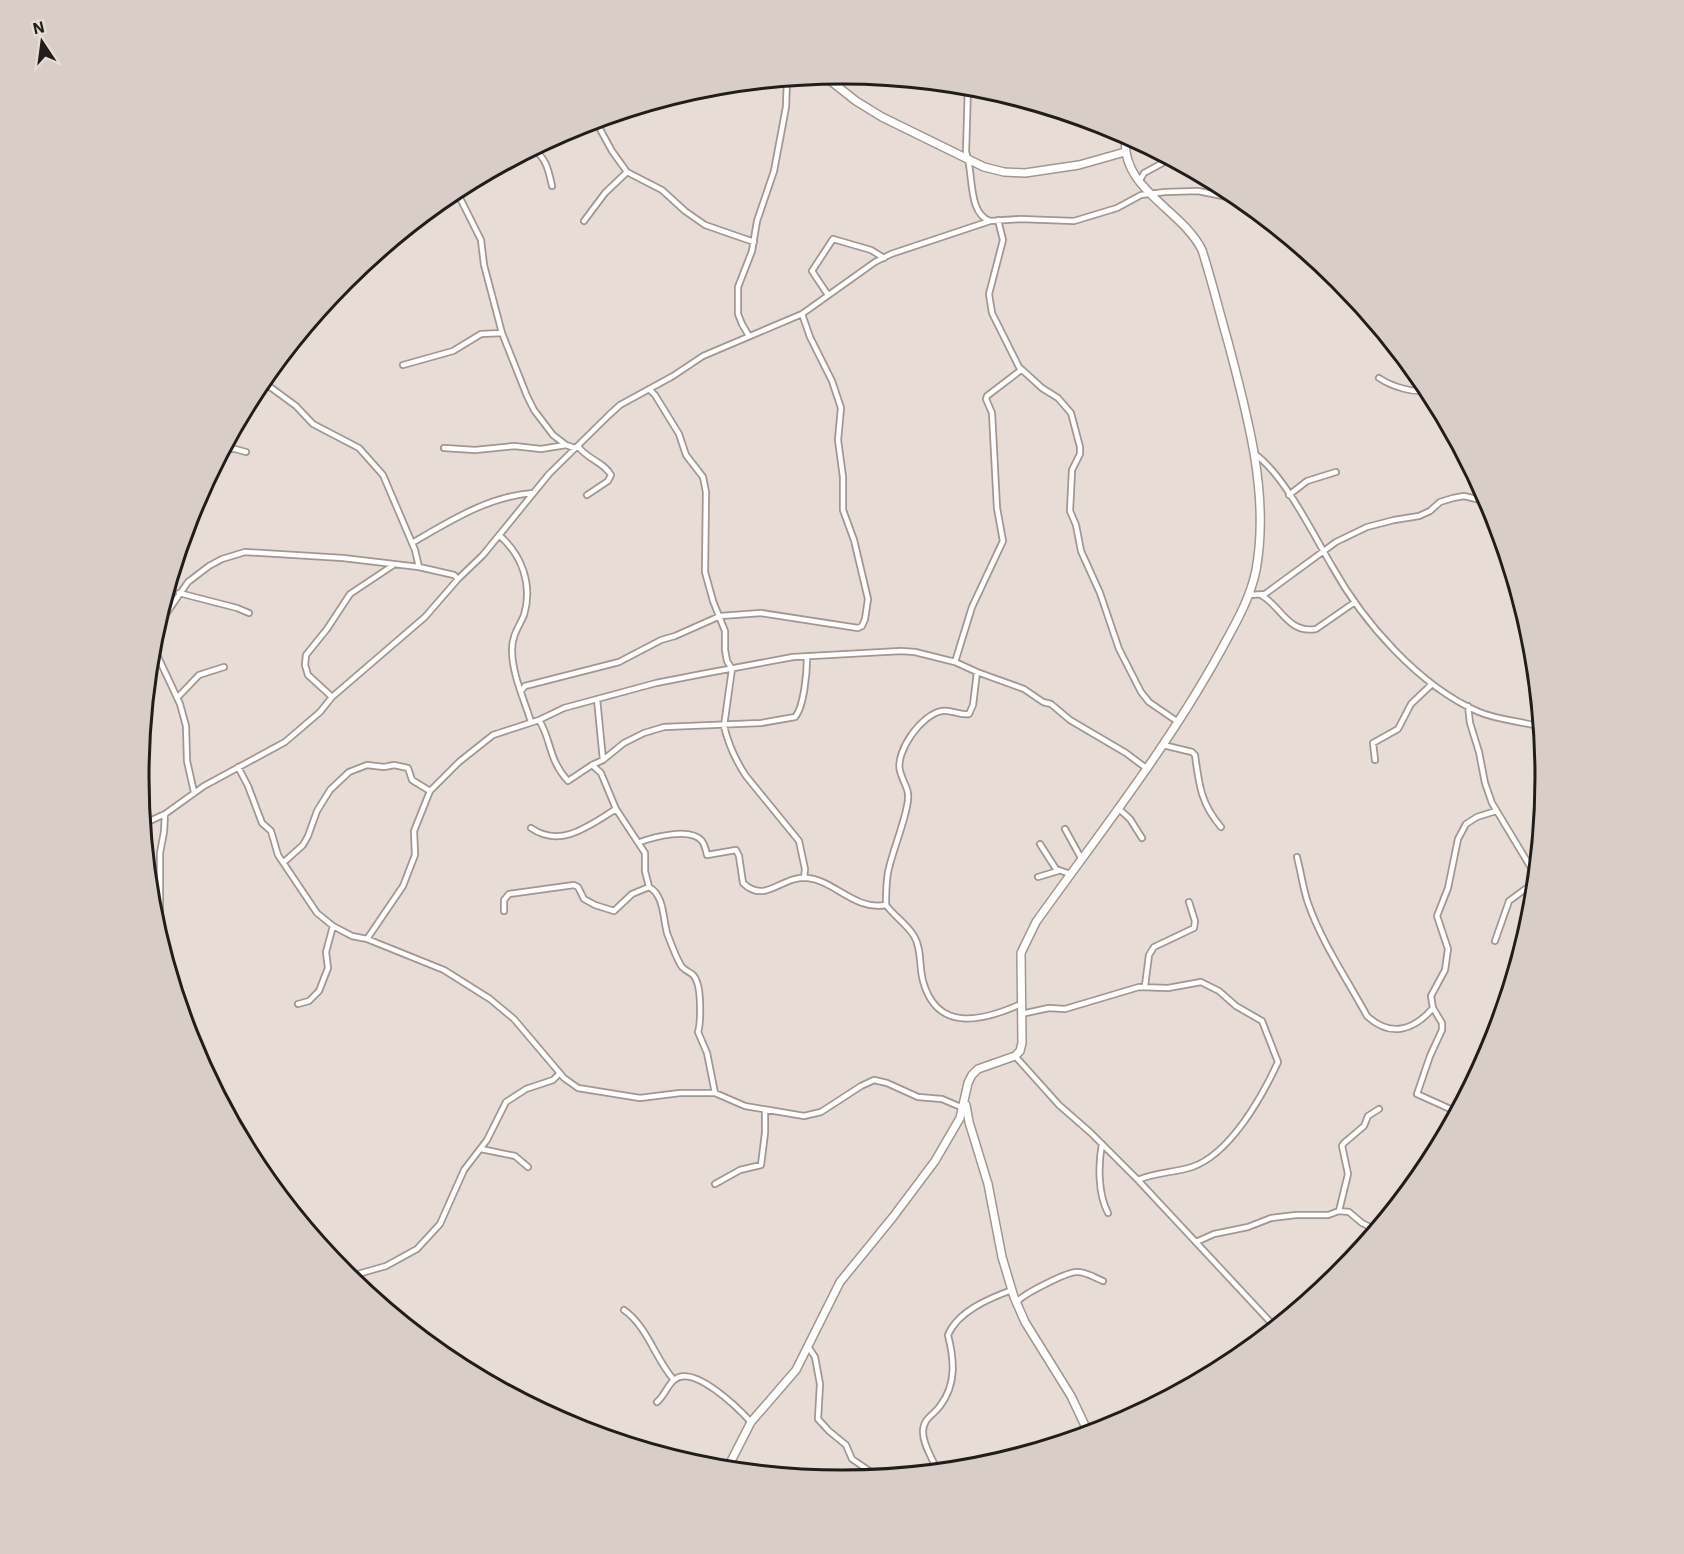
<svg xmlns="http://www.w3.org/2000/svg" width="1684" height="1554" font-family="'IBM Plex Sans',sans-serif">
<rect width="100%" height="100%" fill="#e8ddd6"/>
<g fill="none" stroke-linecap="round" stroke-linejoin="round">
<defs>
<path id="street" d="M968,86L966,152C974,172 967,213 990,221
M595,120L612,151L627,172L662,190L685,211L705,225L754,242
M532,149C546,156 549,172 552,186
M1139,182L1144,173L1170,159
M456,190L481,240L484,265L502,333L527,396L534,410L553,435L566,445L575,448
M998,220L1003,240L989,294L992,313L1019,367L1042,388L1058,398L1071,413L1080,447V454L1072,470L1070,511L1076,525L1081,551L1100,593L1119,649L1141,692L1149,702L1178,722
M584,221L605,193L627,172
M828,295L812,271L833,239L871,250L884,258
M749,336L742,324L738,314V287L752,251L757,221L774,171L786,107L787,79
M403,365L453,351L481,334L502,333
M1379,378C1391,386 1414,394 1429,390
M262,381L296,406L313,424L359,448L383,475L415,550L419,567
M649,389L655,395L679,434L686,455L703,477L706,492L705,572L713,601L725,631V650L727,661L732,669L724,726C728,743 736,761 746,776L799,841L805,869L804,878
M578,446C586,459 603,461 611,475L608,481L587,495
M444,448L475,450L514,446L541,449L566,445
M223,449H235L246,452
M1255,454C1285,476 1313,534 1332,566C1363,622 1419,686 1479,712C1498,720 1521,721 1541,727
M1289,495L1307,481L1336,472
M499,535C522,555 533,585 524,615C519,627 512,635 512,650C512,674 524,699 531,722
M412,543C450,521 489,496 533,493
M179,593L237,608L249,613
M1250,595L1265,594L1336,542L1367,527L1394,520L1419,516L1430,511L1440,502L1453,498L1464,496L1489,502
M1261,595C1281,606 1288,634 1316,629L1355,602
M155,630L188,582L209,566L222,559L245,552L343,558L419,567L454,575L458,579
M152,644L180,704L186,726L187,761L194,792
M955,662L972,607L1003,541L997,508L992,413L986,399L987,396L1021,370
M977,672L973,705L969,714C959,716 951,709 942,711C922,714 895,751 900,771C904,786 911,789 907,806C903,827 894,847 889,868C886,879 886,893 886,905C894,916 907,924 914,936C922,949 919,967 923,981C937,1033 983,1021 1021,1004
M521,691L525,686L619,662L661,640L675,636L720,616L761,613L858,628L862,626L865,619L868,599L854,540L843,510V477L838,440L841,408L832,381L810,337L802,314
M178,697L199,675L224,667
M332,697L308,675L305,665L306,655L327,629L350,594L392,566
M597,699L603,760
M1468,706L1470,723L1479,752L1485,783L1492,803L1536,876
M539,720C552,741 548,759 568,781L592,765L603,760L624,743L644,733L664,727L761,723L795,717C804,707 807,672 807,658
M1163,745L1192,752L1195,755C1199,785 1201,804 1221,827
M1375,760L1373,743L1398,729L1411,704L1432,684
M592,765L601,773L616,809L645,853V871L649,887C664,895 663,918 667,933C670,941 677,960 682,967C689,974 693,971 697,982C701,992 701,1023 698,1032L707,1053L715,1093
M238,767L248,786L262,823L271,831L278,855L317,913L333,926L352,936L367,939L444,970L490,999L514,1019L564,1078L578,1088L640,1098L680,1093H715L745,1106L804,1116L821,1112L861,1086L874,1080L887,1083L918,1097L942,1099L963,1108
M1118,808L1130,819L1142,838
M143,824L165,814L204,786L285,742L320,712L332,697L425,617L458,579L483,555L549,474L609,415L620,405L673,376L703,356L802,314L875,262L891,254L990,221L1020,219L1074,221L1117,208L1141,195L1165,192L1198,191L1242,200
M531,828C561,849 590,825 616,809
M1065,829L1081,858
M640,842C654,837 690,827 702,841C705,845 706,851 707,855L736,850L739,856L743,883C766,905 781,875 808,878C835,881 855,911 886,905
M1040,844L1056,869L1070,874
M1297,857C1301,872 1303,889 1308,903C1322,943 1347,979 1367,1016C1391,1038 1414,1030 1433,1008
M284,862L303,845L308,836L317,811L330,790L349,772L367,765L384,767L394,765L408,768L412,780L430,791
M1038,877L1058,871
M504,911V900L509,894L574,885L578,887L584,899L595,905L614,911L632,894L649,887
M367,939L403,886L415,855L414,831L430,791L459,762L493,735L539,720L564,708L656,683L702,674L793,657L901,651L915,652L955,662L977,672L1024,689L1043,702L1051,704L1070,720L1126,753L1146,768
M1495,941L1509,901L1535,882
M160,942V853L164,832L165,814
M1145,986L1149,955L1154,947L1194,928L1195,921L1189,902
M298,1004L309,1001L319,991L328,968L326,952L333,926
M1021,1014L1049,1008L1065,1009L1139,987L1168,988L1201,982L1219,991L1236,1006L1262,1021L1278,1062C1262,1097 1230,1154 1192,1167C1174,1173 1155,1172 1138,1180
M1015,1056L1059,1105L1091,1133L1138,1180L1275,1327
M1457,1112L1417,1094L1430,1056L1442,1030V1023L1433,1008L1431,996L1445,970L1448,949L1437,916L1448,888L1458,839L1466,824L1477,817L1496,811
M1102,1144C1098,1165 1098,1194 1108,1213
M481,1149L515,1156L528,1167
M715,1184L740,1170L761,1165L765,1133V1110
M1339,1211L1348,1174L1342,1146L1344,1143L1364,1126L1368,1116L1379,1109
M1196,1242L1214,1234L1248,1227L1271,1218L1296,1215H1328L1339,1211L1349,1212L1362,1223L1376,1230
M350,1279L358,1274L386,1266L417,1249L440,1224L464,1170L487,1140L506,1102L526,1089L553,1080L560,1073
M1017,1302C1023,1294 1065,1273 1076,1272C1085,1271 1095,1278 1103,1281
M624,1310C648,1327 655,1359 674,1380
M809,1348L815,1357L820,1384L818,1419L829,1431L846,1445L852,1459L871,1472
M657,1402C665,1395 667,1386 674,1380C693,1363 739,1409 751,1422
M937,1471C933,1458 923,1446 923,1432C923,1418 933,1416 940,1406C957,1384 954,1359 948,1335C958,1311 990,1298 1012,1290"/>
<path id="secondary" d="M823,75L856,101L882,117L984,167L1004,172L1025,173L1079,165L1125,152
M966,1105L969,1122L988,1184L1002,1257L1014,1297L1025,1322L1071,1396L1089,1434
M727,1469L751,1422L796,1370L840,1282L893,1217L935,1161L960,1118L968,1083L972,1075L978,1069L1015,1056L1020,1051L1022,1043L1021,953L1036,922C1099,834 1167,748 1220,652C1234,626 1250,600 1256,570C1270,495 1247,414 1228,342C1219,311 1212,281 1202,250C1181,208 1118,188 1126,135"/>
</defs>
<use href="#street" stroke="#a19790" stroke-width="8"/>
<use href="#secondary" stroke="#a19790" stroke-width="10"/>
<use href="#street" stroke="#fff" stroke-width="4.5"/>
<use href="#secondary" stroke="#fff" stroke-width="7"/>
</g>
<path d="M0 0H1684V1554H0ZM149 777a693 693 0 1 1 1386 0a693 693 0 1 1-1386 0Z" fill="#d8cec7" fill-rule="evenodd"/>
<path fill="none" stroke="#211d1b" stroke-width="3" d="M149 777a693 693 0 1 1 1386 0a693 693 0 1 1-1386 0Z"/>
<g transform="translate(42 42) rotate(347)" stroke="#e8ddd6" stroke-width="4.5" paint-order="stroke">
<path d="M0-4.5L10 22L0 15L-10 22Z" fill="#211d1b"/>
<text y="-9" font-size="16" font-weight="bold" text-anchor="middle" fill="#211d1b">N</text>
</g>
</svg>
